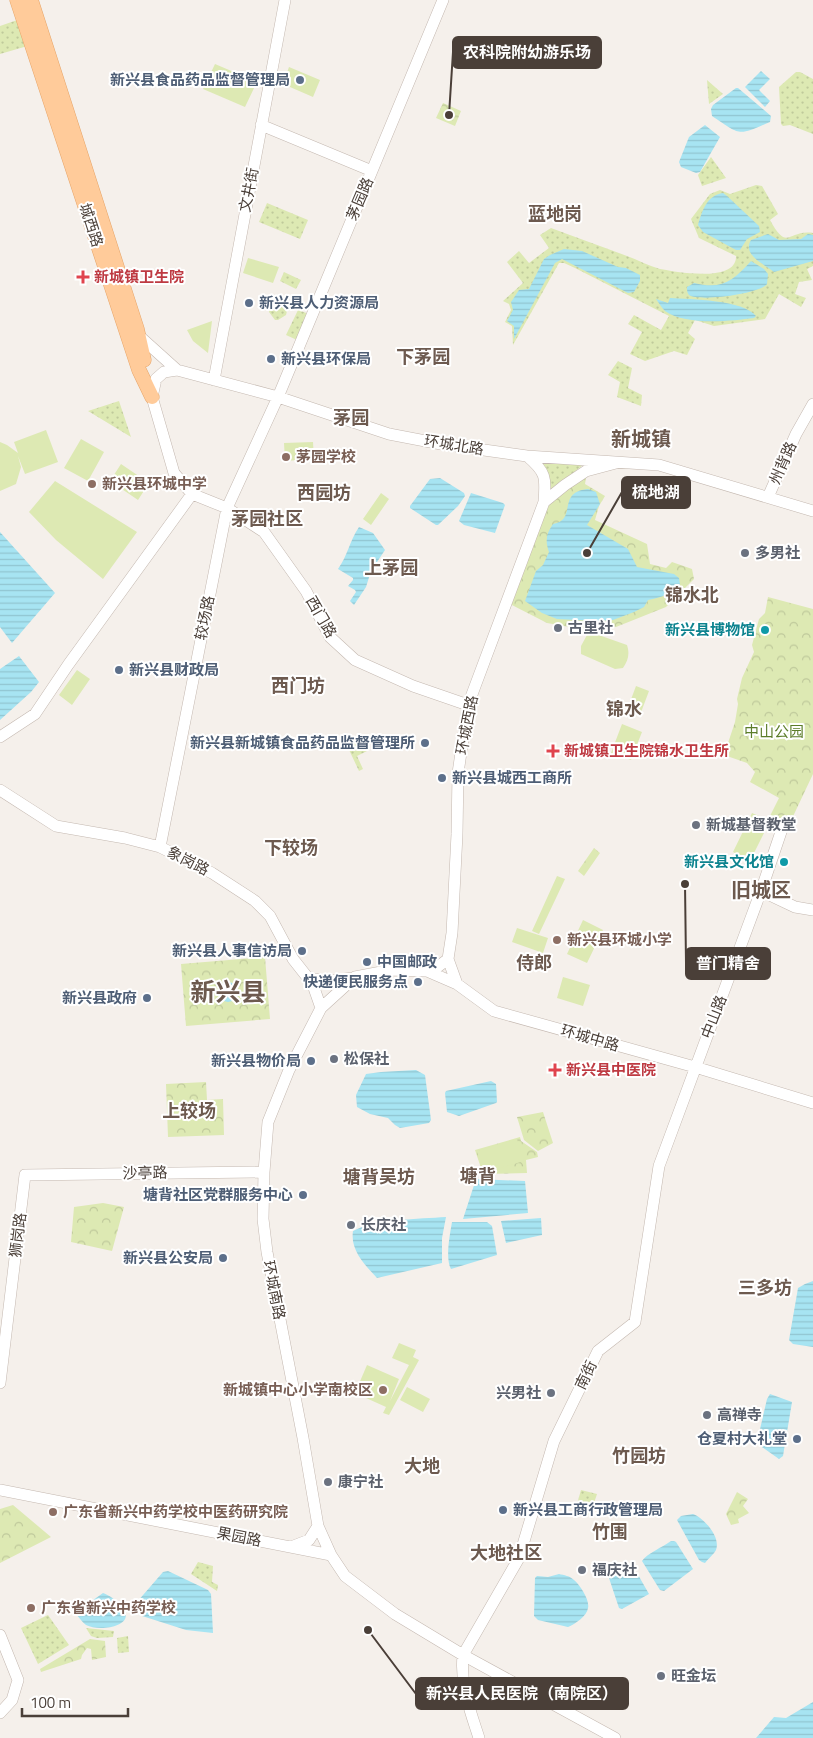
<svg xmlns="http://www.w3.org/2000/svg" width="813" height="1738" font-family="'Titillium Web','Noto Sans SC',sans-serif">
<defs>
<pattern id="grass-dots" width="8" height="8" patternUnits="userSpaceOnUse" patternTransform="scale(1.25)"><rect width="8" height="8" fill="#dde9b3"/><path d="M2 2h.1M6 6h.1" fill="none" stroke="#bfc99b" stroke-width="1.8" stroke-linecap="round"/></pattern>
<pattern id="forest-crowns" width="20" height="18" patternUnits="userSpaceOnUse" patternTransform="scale(1.25)"><rect width="20" height="18" fill="#dde9b3"/><path d="M2 6a3 3 0 1 1 6 0M12 15a3 3 0 1 1 6 0" fill="none" stroke="#bfc99b"/></pattern>
<pattern id="water-rules" width="6" height="5" patternUnits="userSpaceOnUse" patternTransform="scale(1.25)"><rect width="6" height="5" fill="#a7e4f2"/><path d="M0 2.5h6" fill="none" stroke="#91c5d0"/></pattern>
</defs>
<rect width="100%" height="100%" fill="#f5f0eb"/>
<path fill="url(#grass-dots)" d="M23,18L31,45L0,54V26Z
M796,72H800L813,79V134L790,125L783,126L781,124L779,87Z
M707,80L723,94L709,104Z
M711,157L726,178L702,186L698,175Z
M756,185L762,186L778,214L770,220C788,253 788,229 813,233V266L807,269L812,280L799,282L795,294L806,298L801,307L779,294L765,319L714,326L695,320L688,333L695,339L687,355L674,351L645,361L630,354L642,332L628,324L634,315L661,330L669,316L575,268L564,263H559L513,345L512,326L505,322L511,310L509,304L503,301L523,283L507,262L519,251L529,263L549,248L540,235L551,228C576,237 602,247 627,256C638,260 649,266 660,269C676,272 737,283 736,256L699,238L691,219L710,194L720,190L730,194Z
M267,203L308,220L300,239L259,222Z
M284,272L301,280L296,289L280,281Z
M277,295L286,297L289,303L286,315L278,320H275L269,312L273,297Z
M298,310L309,314L297,340L286,335Z
M618,361L632,368L628,388L642,395L641,406L617,397L620,382L608,375Z
M119,401L131,437L88,411Z
M536,460L588,461L548,493Z
M343,737L355,740L369,750L357,756L363,769L359,771Z
M581,1490L597,1494L590,1515L575,1511Z
M198,1562L213,1566L212,1582L218,1585L217,1591L191,1574Z
M48,1615L69,1645L38,1664L21,1628Z
M86,1628L114,1631L113,1637L97,1638L91,1636Z
M128,1636L129,1652L118,1653L117,1638Z"/>
<path fill="url(#forest-crowns)" d="M443,103L461,111L455,126L436,118Z
M587,472L585,484L605,496L599,506L595,520L647,544L650,564L666,568L672,562L692,569L694,579L666,607L616,627L586,630L547,623L506,602L544,502Z
M768,597L813,609V774L788,827L769,818L779,798L750,782L755,772L747,763L724,755L735,722L738,704L737,699L742,678L754,652L752,645L759,619L765,613Z
M594,848L600,853L584,876L578,871Z
M265,957L270,1019L186,1026L181,964Z
M206,1082L207,1100L223,1099L224,1135L168,1137L166,1084Z
M543,1112L553,1143L538,1151L524,1140L517,1117Z
M520,1137L521,1141L537,1152L538,1157L526,1160L527,1173L483,1174L475,1150Z
M103,1203L124,1207L112,1251L71,1242L74,1207Z
M737,1492L748,1499L743,1506L749,1513L738,1519L739,1523L731,1525L726,1514Z
M13,1505L51,1537L0,1563V1509Z
M90,1639L105,1641L106,1657L92,1660L91,1649L87,1648L82,1655L81,1659L41,1672L40,1669Z"/>
<path fill="#dde9b3" d="M215,64L257,82L245,107L203,89Z
M289,67L320,80L313,97L283,84Z
M248,258L279,267L273,283L243,273Z
M212,321L208,353L193,341L187,330Z
M46,430L58,462L25,474L18,456L21,467L16,484L0,491V442L7,445L18,453L14,442Z
M81,439L104,452L88,481L64,468Z
M313,442L314,459L285,461L284,443Z
M121,464L149,483L138,500L110,481Z
M55,481L137,532L103,579L56,540L29,512Z
M381,493L389,499L371,525L363,519Z
M593,633L627,645C630,654 628,661 623,668L615,669L581,654V646L587,635Z
M77,670L90,679L72,705L59,695Z
M636,686L649,691L640,715L627,710Z
M622,724L642,732L631,760L611,753Z
M752,813L770,821L750,861L733,852Z
M557,876L565,879L539,934L532,931Z
M583,920L603,930L587,963L567,954Z
M517,928L548,938L543,953L512,942Z
M563,977L590,985L583,1006L557,998Z
M171,1108H209V1128H171Z
M517,1139L524,1161L483,1173L477,1151Z
M399,1343L416,1350L413,1357L419,1360L389,1415L383,1413L386,1407L355,1393L367,1365L399,1379L390,1401L409,1365L392,1358Z
M407,1387L430,1399L423,1412L400,1400Z"/>
<path fill="url(#water-rules)" d="M761,71L770,79L759,90L770,101L765,107L745,87Z
M736,88H738L771,116L770,122C737,136 742,136 712,116L711,109L713,105Z
M705,125L720,137L700,172L696,173L681,167L679,162L689,137Z
M723,193L727,196L759,226L760,232L747,239L740,250H736L703,232L698,225C702,211 707,195 723,193Z
M768,234L779,240L801,239L808,234L813,235V261L774,272C764,264 742,255 751,240Z
M564,249L582,251L618,267L626,268L640,275V281L634,292L628,293L562,259L555,263L514,339V326L507,321L513,310L511,302L519,290L529,289L544,259L550,255Z
M751,261L764,269L768,274L767,284C760,294 700,302 689,295C687,293 687,290 687,287L694,283C722,290 733,281 751,261Z
M670,298C690,299 744,300 756,316L754,318C731,321 686,326 665,311C662,308 659,303 656,299L668,303Z
M440,478L464,493L465,496L458,506L438,525H436L410,508V506L430,479Z
M588,489L596,492L600,504L587,525L628,549L637,567L674,574L679,578L680,584C671,595 662,597 648,600L644,607L634,612L613,620L598,621L557,619L542,613L525,601L536,571L543,565L549,552C545,541 546,534 553,524C578,520 556,492 588,489Z
M471,493L503,503L505,505L495,533L464,525L459,521Z
M359,527L373,533L385,550L371,571L366,587L354,605L350,601L356,592L355,590L348,586L353,580V578L338,569C348,555 349,542 359,527Z
M0,532L55,593L12,643L0,627Z
M19,656L39,682L31,692L0,720V669Z
M218 992a10 10 0 1 1 20 0a10 10 0 1 1-20 0Z
M416,1070L425,1075L431,1120L429,1123L400,1128L395,1125L388,1118L370,1114L357,1107L356,1095L366,1074L381,1072Z
M491,1081L496,1084L497,1102L496,1103L459,1116L447,1112L445,1093L446,1091Z
M476,1179L525,1181L528,1213L463,1219Z
M446,1217L442,1238V1263L377,1278C365,1265 350,1250 353,1231C375,1219 419,1219 446,1217Z
M541,1218L542,1235L506,1243L501,1221Z
M452,1222H487L492,1226L497,1255L451,1269C445,1259 450,1234 452,1222Z
M813,1281V1347L793,1344L789,1340L798,1288L805,1284Z
M770,1394L792,1402L783,1456L779,1459L759,1445L757,1442L767,1399Z
M693,1514C704,1518 721,1537 716,1550C714,1554 708,1559 705,1563L702,1562L699,1560L677,1520L681,1516Z
M671,1541H674L676,1542L693,1569L664,1591L660,1590L642,1561C646,1554 663,1547 671,1541Z
M168,1571L208,1590L211,1594L213,1633L186,1630L139,1615L137,1602L163,1572Z
M628,1571L637,1573L649,1594L622,1609L619,1608L609,1578Z
M559,1574C564,1575 570,1576 574,1580C580,1585 590,1600 588,1608C587,1616 575,1624 568,1627L538,1620L534,1616L535,1578L537,1576L548,1577Z
M103,1593C110,1596 114,1598 119,1604C142,1625 101,1633 86,1625C82,1622 79,1617 75,1613Z
M813,1702V1738H756L774,1717L786,1718Z"/>
<g fill="none" stroke-linecap="round" stroke-linejoin="round">
<defs>
<path id="minor" d="M261,125L372,171
M137,334L177,370L278,397L389,434L441,444L527,456L659,465L813,511
M177,370L164,372L156,379L152,397L174,473L192,494L227,508L264,532L306,591L330,637L355,660L413,686L468,705
M214,380L285,0
M527,456C546,472 546,477 544,502
M616,463L586,471L565,485L544,502L468,705L458,773L457,834L452,933L448,959L457,984L494,1011L695,1067L813,1103
M768,497L796,434L813,404
M0,737L35,714L68,665L192,494
M0,790L56,826L125,838L160,847L212,873L255,901L270,916L293,959L308,978L314,988L321,1008
M160,847L227,508L278,397L443,0
M761,891L795,907L813,910
M448,959L435,969L425,971L392,970L355,977L321,1008L289,1070L268,1122L264,1172L263,1219L267,1252L303,1438L318,1526L331,1555L345,1576L395,1614L463,1655L615,1738
M427,971L457,984
M308,978L328,981L353,978
M0,1383L25,1175L264,1172
M0,1490L331,1555
M291,1547L309,1540L318,1526
M0,1635L18,1680L12,1700L0,1713
M479,1738C470,1710 460,1685 463,1655L519,1558L554,1441L598,1351L635,1322L659,1166L761,891L783,826"/>
<path id="major" d="M17,0L139,370L152,397
M31,0L137,329L144,360"/>
</defs>
<use href="#minor" stroke="#c4b8b0" stroke-width="12"/>
<use href="#major" stroke="#e6a468" stroke-width="15"/>
<use href="#minor" stroke="#fff" stroke-width="11"/>
<use href="#major" stroke="#ffcb9a" stroke-width="14"/>
</g>
<g fill="#5c6f8a" stroke="#fff" stroke-width="2">
<circle cx="300" cy="80" r="5"/>
<circle cx="249" cy="303" r="5"/>
<circle cx="271" cy="359" r="5"/>
<circle cx="119" cy="670" r="5"/>
<circle cx="425" cy="743" r="5"/>
<circle cx="442" cy="778" r="5"/>
<circle cx="302" cy="951" r="5"/>
<circle cx="367" cy="962" r="5"/>
<circle cx="418" cy="982" r="5"/>
<circle cx="147" cy="998" r="5"/>
<circle cx="311" cy="1061" r="5"/>
<circle cx="303" cy="1195" r="5"/>
<circle cx="223" cy="1258" r="5"/>
<circle cx="797" cy="1439" r="5"/>
<circle cx="503" cy="1510" r="5"/>
</g>
<g fill="#e0444e" stroke="#fff" stroke-width="2">
<path d="M80.5 269.5h5v5h5v5h-5v5h-5v-5h-5v-5h5z"/>
<path d="M550.5 743.5h5v5h5v5h-5v5h-5v-5h-5v-5h5z"/>
<path d="M552.5 1062.5h5v5h5v5h-5v5h-5v-5h-5v-5h5z"/>
</g>
<g fill="#8d6e63" stroke="#fff" stroke-width="2">
<circle cx="286" cy="457" r="5"/>
<circle cx="92" cy="484" r="5"/>
<circle cx="557" cy="940" r="5"/>
<circle cx="383" cy="1390" r="5"/>
<circle cx="53" cy="1512" r="5"/>
<circle cx="31" cy="1608" r="5"/>
</g>
<g fill="#6b7280" stroke="#fff" stroke-width="2">
<circle cx="745" cy="553" r="5"/>
<circle cx="558" cy="628" r="5"/>
<circle cx="696" cy="825" r="5"/>
<circle cx="334" cy="1059" r="5"/>
<circle cx="351" cy="1225" r="5"/>
<circle cx="551" cy="1393" r="5"/>
<circle cx="707" cy="1415" r="5"/>
<circle cx="328" cy="1482" r="5"/>
<circle cx="582" cy="1570" r="5"/>
<circle cx="661" cy="1676" r="5"/>
</g>
<g fill="#0f9aa8" stroke="#fff" stroke-width="2">
<circle cx="765" cy="630" r="5"/>
<circle cx="784" cy="862" r="5"/>
</g>
<g text-anchor="middle" stroke-width="4" stroke-linejoin="round" paint-order="stroke">
<g font-size="15" font-weight="bold" fill="#4e5e75" stroke="#fff" text-anchor="end">
<text x="290" y="85">新兴县食品药品监督管理局</text>
<text x="259" y="308" text-anchor="start">新兴县人力资源局</text>
<text x="281" y="364" text-anchor="start">新兴县环保局</text>
<text x="129" y="675" text-anchor="start">新兴县财政局</text>
<text x="415" y="748">新兴县新城镇食品药品监督管理所</text>
<text x="452" y="783" text-anchor="start">新兴县城西工商所</text>
<text x="292" y="956">新兴县人事信访局</text>
<text x="377" y="967" text-anchor="start">中国邮政</text>
<text x="408" y="987">快递便民服务点</text>
<text x="137" y="1003">新兴县政府</text>
<text x="301" y="1066">新兴县物价局</text>
<text x="293" y="1200">塘背社区党群服务中心</text>
<text x="213" y="1263">新兴县公安局</text>
<text x="787" y="1444">仓夏村大礼堂</text>
<text x="513" y="1515" text-anchor="start">新兴县工商行政管理局</text>
</g>
<g font-size="15" fill="#4a3f38" stroke="#fff">
<text transform="translate(249 190) rotate(-79)" y="5">文井街</text>
<text transform="translate(360 199) rotate(-67)" y="5">茅园路</text>
<text transform="translate(91 225) rotate(72)" y="5">城西路</text>
<text transform="translate(454 445) rotate(9)" y="5">环城北路</text>
<text transform="translate(783 463) rotate(-66)" y="5">州背路</text>
<text transform="translate(321 617) rotate(60)" y="5">西门路</text>
<text transform="translate(205 618) rotate(-79)" y="5">较场路</text>
<text transform="translate(467 725) rotate(-79)" y="5">环城西路</text>
<text transform="translate(188 861) rotate(27)" y="5">象岗路</text>
<text transform="translate(714 1017) rotate(-69)" y="5">中山路</text>
<text transform="translate(590 1038) rotate(16)" y="5">环城中路</text>
<text transform="translate(145 1173) rotate(-1)" y="5">沙亭路</text>
<text transform="translate(18 1235) rotate(-83)" y="5">狮岗路</text>
<text transform="translate(274 1290) rotate(79)" y="5">环城南路</text>
<text transform="translate(586 1375) rotate(-64)" y="5">南街</text>
<text transform="translate(239 1537) rotate(11)" y="5">果园路</text>
</g>
<g font-size="15" font-weight="bold" fill="#be3a42" stroke="#fff" text-anchor="start">
<text x="94" y="282">新城镇卫生院</text>
<text x="564" y="756">新城镇卫生院锦水卫生所</text>
<text x="566" y="1075">新兴县中医院</text>
</g>
<g font-size="15" font-weight="bold" fill="#785e54" stroke="#fff" text-anchor="start">
<text x="296" y="462">茅园学校</text>
<text x="102" y="489">新兴县环城中学</text>
<text x="567" y="945">新兴县环城小学</text>
<text x="373" y="1395" text-anchor="end">新城镇中心小学南校区</text>
<text x="63" y="1517">广东省新兴中药学校中医药研究院</text>
<text x="41" y="1613">广东省新兴中药学校</text>
</g>
<g font-size="15" font-weight="bold" fill="#5b616d" stroke="#fff" text-anchor="start">
<text x="755" y="558">多男社</text>
<text x="568" y="633">古里社</text>
<text x="706" y="830">新城基督教堂</text>
<text x="344" y="1064">松保社</text>
<text x="361" y="1230">长庆社</text>
<text x="541" y="1398" text-anchor="end">兴男社</text>
<text x="717" y="1420">高禅寺</text>
<text x="338" y="1487">康宁社</text>
<text x="592" y="1575">福庆社</text>
<text x="671" y="1681">旺金坛</text>
</g>
<g font-size="15" font-weight="bold" fill="#0d838f" stroke="#fff" text-anchor="end">
<text x="755" y="635">新兴县博物馆</text>
<text x="774" y="867">新兴县文化馆</text>
</g>
<g font-size="15" fill="#5c7d2a" stroke="#fff">
<text x="774" y="737">中山公园</text>
</g>
<g font-size="18" font-weight="bold" fill="#6d5a4f" stroke="#fff">
<text x="555" y="220">蓝地岗</text>
<text x="423" y="363">下茅园</text>
<text x="351" y="424">茅园</text>
<text x="324" y="499">西园坊</text>
<text x="267" y="525">茅园社区</text>
<text x="391" y="574">上茅园</text>
<text x="692" y="601">锦水北</text>
<text x="298" y="692">西门坊</text>
<text x="624" y="715">锦水</text>
<text x="291" y="854">下较场</text>
<text x="534" y="969">侍郎</text>
<text x="189" y="1117">上较场</text>
<text x="478" y="1182">塘背</text>
<text x="379" y="1183">塘背吴坊</text>
<text x="765" y="1294">三多坊</text>
<text x="639" y="1462">竹园坊</text>
<text x="422" y="1472">大地</text>
<text x="610" y="1538">竹围</text>
<text x="506" y="1559">大地社区</text>
</g>
<g font-size="20" font-weight="bold" fill="#6d5a4f" stroke="#fff">
<text x="641" y="446">新城镇</text>
<text x="761" y="897">旧城区</text>
</g>
<g font-size="25" font-weight="bold" fill="#6d5a4f" stroke="#fff">
<text x="228" y="1001">新兴县</text>
</g>
</g>
<path fill="none" stroke="#4a3f38" stroke-width="2" d="M449 115L453 52M587 553L622 492M685 884L686 963M368 1630L416 1694"/>
<g fill="#4a3f38" stroke="#fff" stroke-width="2">
<circle cx="449" cy="115" r="5"/>
<circle cx="587" cy="553" r="5"/>
<circle cx="685" cy="884" r="5"/>
<circle cx="368" cy="1630" r="5"/>
</g>
<g fill="#4a3f38" stroke="#4a3f38" stroke-width="2">
<rect x="453" y="37" width="148" height="31" rx="5"/>
<rect x="622" y="477" width="68" height="31" rx="5"/>
<rect x="686" y="948" width="84" height="31" rx="5"/>
<rect x="416" y="1678" width="212" height="31" rx="5"/>
</g>
<g font-size="16" text-anchor="middle" font-weight="bold" fill="#fff">
<text x="527" y="58">农科院附幼游乐场</text>
<text x="656" y="498">梳地湖</text>
<text x="728" y="969">普门精舍</text>
<text x="522" y="1699">新兴县人民医院（南院区）</text>
</g>
<path d="M22 1708v8h106v-8" fill="none" stroke="#4a3f38" stroke-width="2.5"/>
<text x="30" y="1708" font-size="15" fill="#4a3f38" stroke="#ffffff" stroke-width="4" paint-order="stroke">100 m</text>
</svg>
